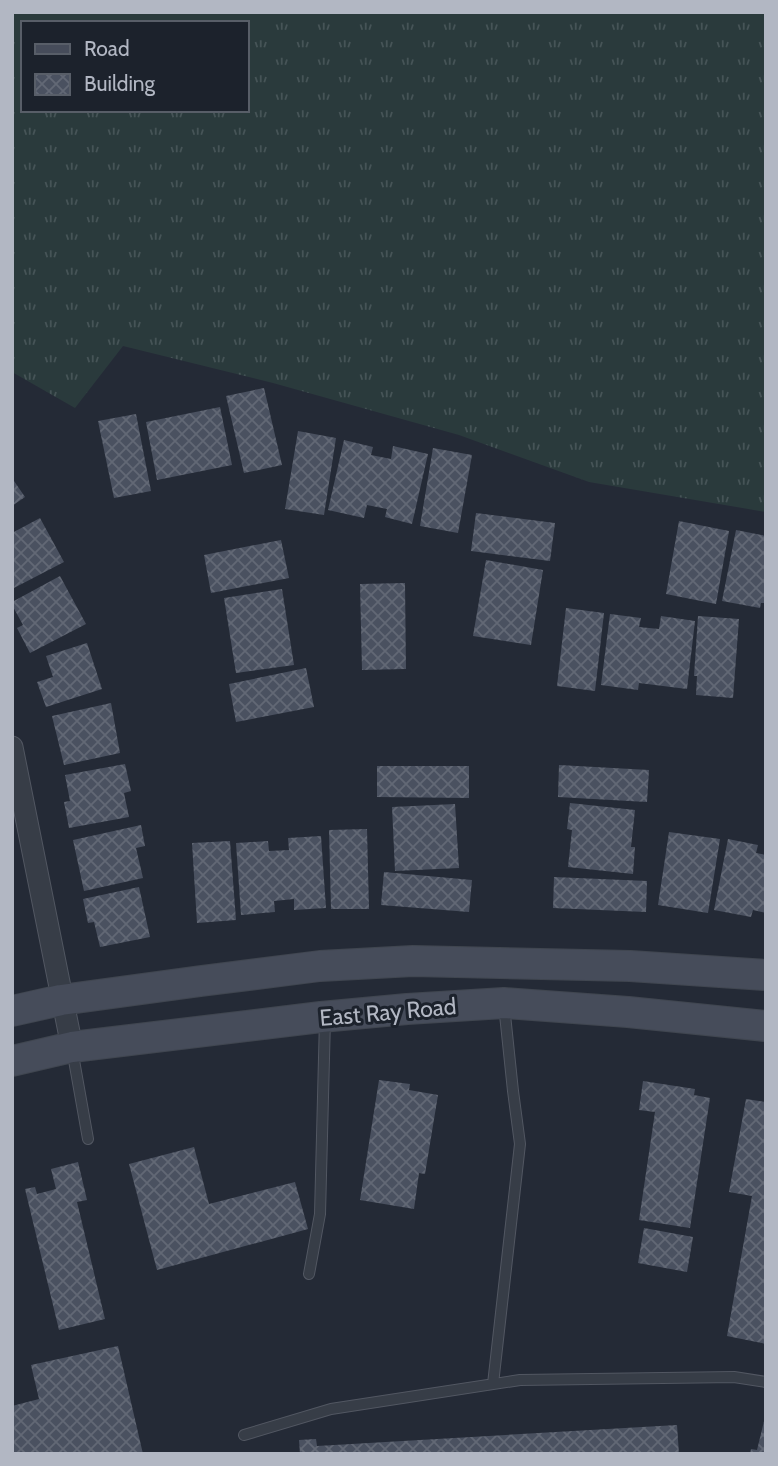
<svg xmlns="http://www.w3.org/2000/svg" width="778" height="1466" font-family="Cabin,sans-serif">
<defs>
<pattern id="grass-tufts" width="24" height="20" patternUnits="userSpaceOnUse" patternTransform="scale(1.75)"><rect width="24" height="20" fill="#2a3a3c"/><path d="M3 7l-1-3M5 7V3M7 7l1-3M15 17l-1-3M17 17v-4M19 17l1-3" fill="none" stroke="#465457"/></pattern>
<pattern id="building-cross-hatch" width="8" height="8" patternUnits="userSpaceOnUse" patternTransform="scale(1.75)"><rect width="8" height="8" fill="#4a5160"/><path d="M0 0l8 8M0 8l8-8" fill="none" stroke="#626875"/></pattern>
</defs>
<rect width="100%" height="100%" fill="#242a36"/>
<path fill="url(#grass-tufts)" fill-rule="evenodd" d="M12,12H766V512L589,482L459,435L273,383L123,346L75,408L12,372ZM23,23H247V110H23Z"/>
<path fill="url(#building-cross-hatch)" d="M264,388L282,465L244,473L226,396Z
M220,407L232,465L157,480L146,422Z
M136,414L151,491L114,498L98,421Z
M298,431L336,438L324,515L285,509Z
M344,440L373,447L371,455L391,459L393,446L428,454L412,524L385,517L387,509L367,505L364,518L328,510Z
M433,448L472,455L458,533L420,526Z
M12,478L25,497L12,506Z
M476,513L555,523L550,561L471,551Z
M40,518L64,562L12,589V533Z
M679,521L729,531L716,604L666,594Z
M736,530L766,536V603H761L760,608L722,601Z
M281,540L289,578L211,593L204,555Z
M486,560L543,570L531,645L473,636Z
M60,576L86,624L30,653L17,628L23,625L12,605V602Z
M405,583L406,669L362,670L360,584Z
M282,589L294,665L236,673L224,598Z
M566,608L604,613L595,691L557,686Z
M610,614L641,618L639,627L659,629L661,616L695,621L687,689L639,683L638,690L601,685Z
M698,616L739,619L733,698L696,695L697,676H694Z
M87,643L102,689L46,707L37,682L53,677L46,656Z
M306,668L314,707L236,722L229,684Z
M111,703L120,753L64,765L52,716Z
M125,764L131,791L124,793L129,817L69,828L64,802L70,801L65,775Z
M559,765L649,770L647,802L558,797Z
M377,766H469V798L377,797Z
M570,803L635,810L631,847H635L633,874L568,867L572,830L567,829Z
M455,804L459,868L395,871L392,807Z
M141,825L145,846L136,848L143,878L84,891L73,840Z
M367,829L369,909H331L329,830Z
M669,832L720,839L708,913L658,905Z
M321,836L326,908L294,910V899L274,901L275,912L241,915L236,843L268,841L269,851L289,850L288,838Z
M728,839L758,845L756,853L766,855V913L753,910L751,917L714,910Z
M230,841L236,920L197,923L192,843Z
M384,872L472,880L469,912L381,905Z
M554,877L647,881L646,912L553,908Z
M139,887L150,937L100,947L94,922L88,923L83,899Z
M379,1080L410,1084L409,1090L438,1095L425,1174L419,1173L414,1209L360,1200Z
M643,1081L695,1089L694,1095L710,1098L690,1228L639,1220L655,1112L639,1110Z
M746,1099L766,1102V1344L727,1336L752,1196L729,1192Z
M194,1147L209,1204L295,1182L308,1229L157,1270L129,1164Z
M78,1162L87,1200L77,1202L105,1319L59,1330L25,1189L35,1187L37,1194L56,1189L51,1169Z
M644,1228L693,1237L687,1272L638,1263Z
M118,1346L143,1454H12V1406L39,1399L31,1365Z
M765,1417L766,1454H750L751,1449L757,1450Z
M677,1425L679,1454H300L299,1440L316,1439L317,1446Z"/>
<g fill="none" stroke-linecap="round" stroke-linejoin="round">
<defs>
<path id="service" d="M72,1049L88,1139
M309,1274L320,1214L325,1019
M493,1384L520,1144L513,1091L504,1005
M244,1435L331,1409L520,1380L734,1377L766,1382"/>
<path id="minor" d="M12,747L72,1047"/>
<path id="secondary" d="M12,1011L61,1000L201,981L320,966L413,961L630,966L766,975
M12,1061L72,1047L321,1017L407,1009L504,1003L628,1012L766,1026"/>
</defs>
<use href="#service" stroke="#525762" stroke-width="12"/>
<use href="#minor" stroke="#525762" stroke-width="23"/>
<use href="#secondary" stroke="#404650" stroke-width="32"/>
<use href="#service" stroke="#373d47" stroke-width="10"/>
<use href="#minor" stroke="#373d47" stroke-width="21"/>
<use href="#secondary" stroke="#464c5a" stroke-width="30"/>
</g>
<g text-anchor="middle" stroke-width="6" stroke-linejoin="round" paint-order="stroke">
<g font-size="23" fill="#b2b7c3" stroke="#1c222c">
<text transform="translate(388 1012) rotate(-5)" y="8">East Ray Road</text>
</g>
</g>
<rect width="778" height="1466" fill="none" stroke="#b2b7c3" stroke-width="28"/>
<rect x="21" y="21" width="228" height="91" fill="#1c222c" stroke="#585e68" stroke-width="2"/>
<rect x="35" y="44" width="35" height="10" fill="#464c5a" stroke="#585e68" stroke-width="2"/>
<text x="84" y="56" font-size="21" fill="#b2b7c3">Road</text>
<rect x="35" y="74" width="35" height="21" fill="url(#building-cross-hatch)" stroke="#585e68" stroke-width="2"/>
<text x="84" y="91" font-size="21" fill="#b2b7c3">Building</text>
</svg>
